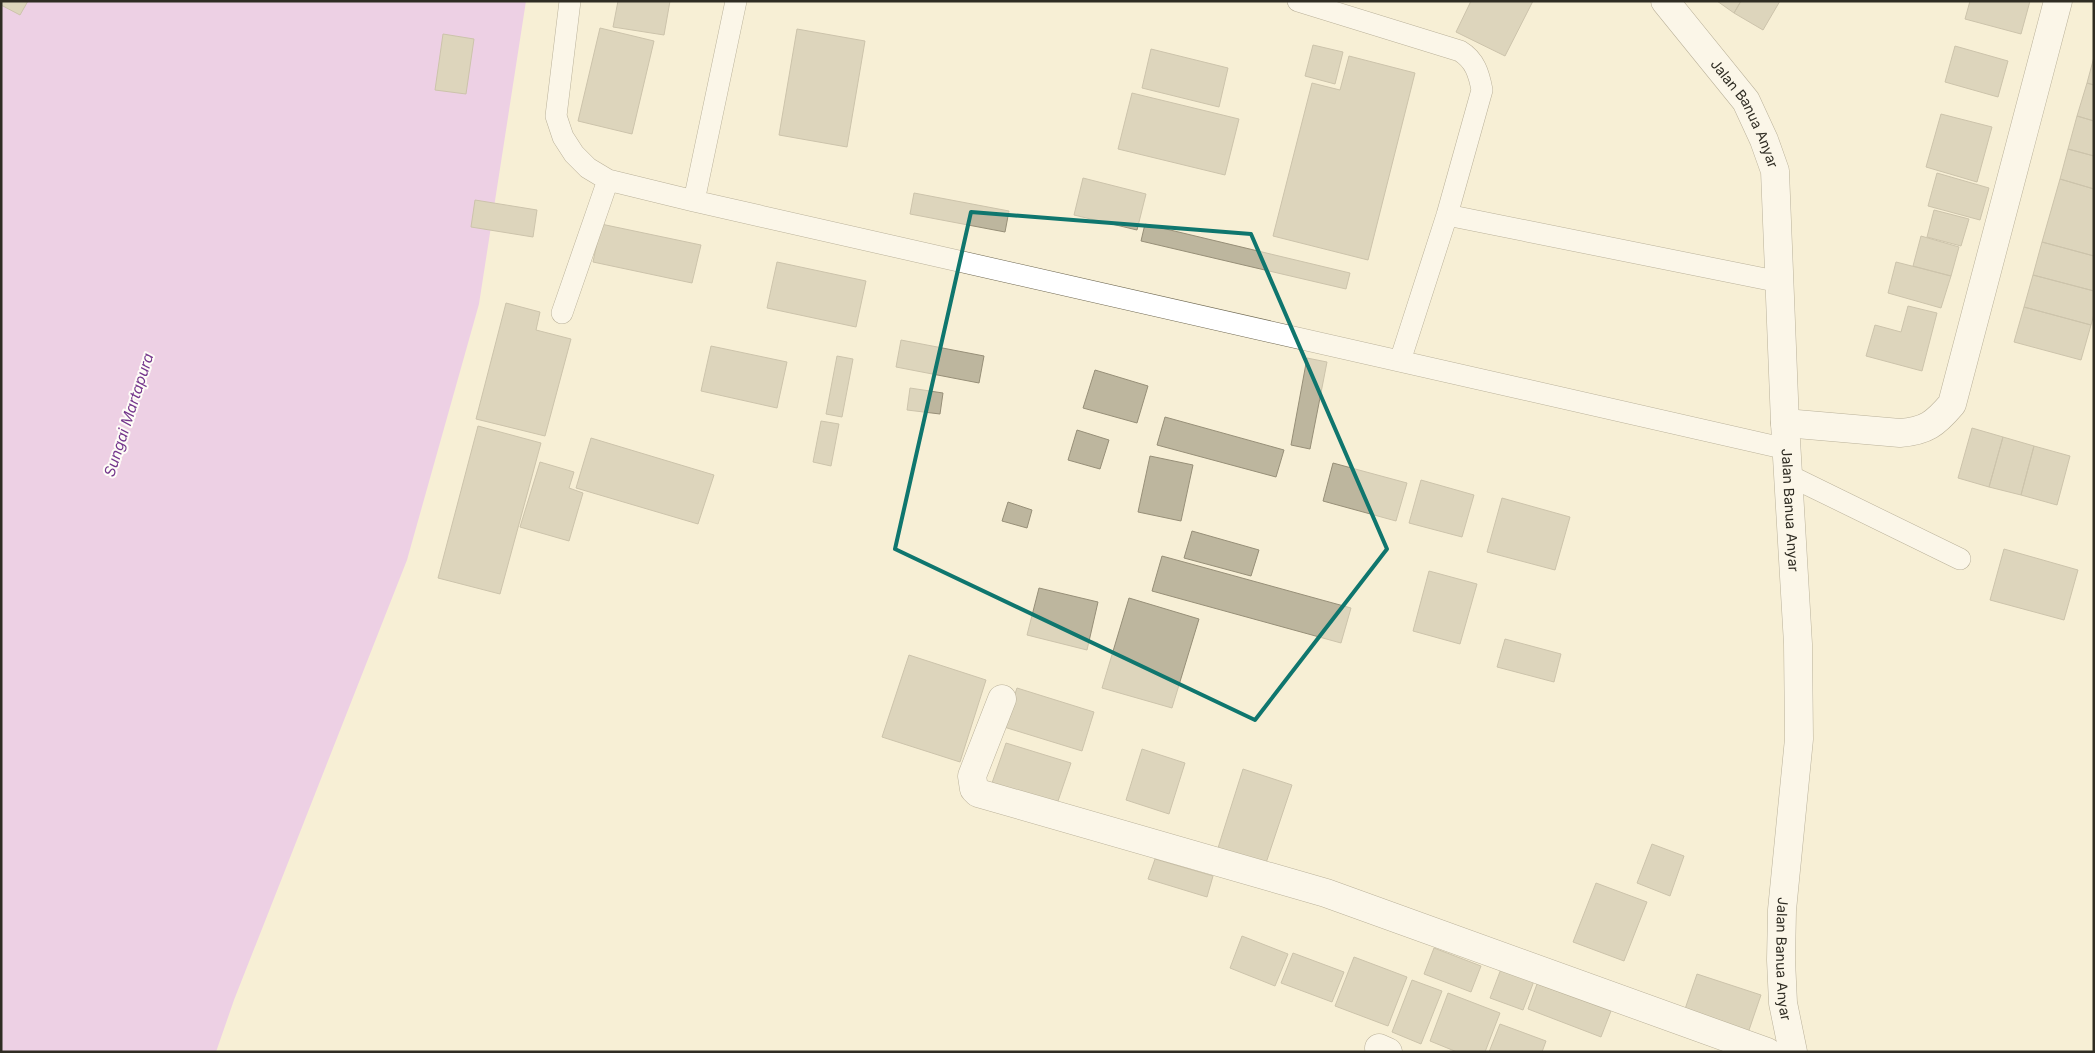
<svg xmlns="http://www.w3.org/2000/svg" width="2095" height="1053" font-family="Inter,sans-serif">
<rect width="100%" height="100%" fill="#f7efd6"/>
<path fill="#e0acf6" d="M1,1H526L479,304L407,560L234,1000L216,1052H1Z"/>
<path fill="#bdb69e" stroke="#978f78" d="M1,1H28L20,15L1,5Z
M618,1H670L664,35L613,27Z
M1471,1H1533L1505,56L1456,32Z
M1717,1H1741L1734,13Z
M1741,1H1780L1763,30L1734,13Z
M1970,1H2030L2021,34L1965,19Z
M600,28L654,41L632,134L578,121Z
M797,29L865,41L847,147L779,135Z
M443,34L474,39L466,94L435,90Z
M1313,45L1343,52L1335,84L1305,76Z
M1955,46L2008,61L1998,97L1945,82Z
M1151,49L1228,68L1219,107L1142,88Z
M1349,56L1415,73L1368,260L1273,236L1312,83L1340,90Z
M2094,57V85L2087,83Z
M2087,83L2094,85V121L2077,116Z
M1132,93L1239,119L1225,175L1118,149Z
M1941,114L1992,127L1977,182L1926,167Z
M2077,116L2094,121V156L2068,149Z
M2068,149L2094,156V189L2060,179Z
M1937,173L1989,188L1980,220L1928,206Z
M1083,178L1146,194L1137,230L1074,215Z
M2060,179L2094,189V256L2042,242Z
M914,193L1009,211L1005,232L910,214Z
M475,200L537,210L533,237L471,227Z
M1934,210L1969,219L1961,246L1927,237Z
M601,224L701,245L692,283L593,262Z
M1145,224L1350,273L1346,289L1141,241Z
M1921,236L1959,247L1951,276L1913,266Z
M2042,242L2094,256V291L2033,275Z
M777,262L866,281L856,327L767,308Z
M1896,262L1951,276L1941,308L1888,293Z
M2033,275L2094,291V314L2091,325L2024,307Z
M506,303L540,312L536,330L571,339L545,436L476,419Z
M1908,306L1937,313L1922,371L1866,356L1875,325L1901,332Z
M2024,307L2091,325L2081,360L2014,342Z
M901,340L984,356L979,383L896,367Z
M711,346L787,362L777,408L701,391Z
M837,356L853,359L842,417L826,414Z
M1307,358L1327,362L1310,449L1291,445Z
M1095,370L1148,386L1137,423L1083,408Z
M910,388L943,393L940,414L907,410Z
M1165,417L1284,450L1276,477L1157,445Z
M821,421L839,424L831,466L813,462Z
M478,426L541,443L500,594L438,578Z
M1972,428L2003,437L1989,487L1958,478Z
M1077,430L1109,440L1100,469L1068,460Z
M2003,437L2034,446L2021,495L1989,487Z
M591,438L714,475L698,524L576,488Z
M2034,446L2070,456L2057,505L2021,495Z
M1150,456L1193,465L1181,521L1138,512Z
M540,462L574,472L569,488L583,493L569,541L520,527Z
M1333,463L1407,483L1396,521L1323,501Z
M1421,480L1474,495L1462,537L1409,523Z
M1502,498L1570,517L1555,570L1487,552Z
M1008,502L1032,510L1027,528L1002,521Z
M1192,531L1259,550L1251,576L1184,558Z
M2004,549L2078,570L2064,620L1990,600Z
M1162,556L1351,608L1341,643L1152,591Z
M1429,571L1477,584L1460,644L1413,631Z
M1039,588L1098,602L1087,650L1027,635Z
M1129,598L1199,619L1172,708L1102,688Z
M1505,639L1561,654L1554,682L1497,667Z
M909,655L986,680L960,762L882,737Z
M1017,688L1094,712L1082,751L1004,727Z
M1006,743L1071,763L1057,804L992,783Z
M1142,749L1185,763L1169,814L1126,800Z
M1243,769L1292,785L1266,863L1218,848Z
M1652,844L1684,856L1670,896L1637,883Z
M1155,859L1213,876L1207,897L1148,879Z
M1596,883L1647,902L1624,961L1573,942Z
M1242,936L1288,954L1275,986L1230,968Z
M1434,948L1481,966L1471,992L1424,974Z
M1293,953L1344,972L1332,1002L1281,983Z
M1354,957L1407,977L1388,1026L1335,1006Z
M1501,969L1534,981L1523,1010L1490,998Z
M1697,974L1761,995L1748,1033L1684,1012Z
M1412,980L1442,991L1421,1044L1392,1032Z
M1537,984L1611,1011L1601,1037L1528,1009Z
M1448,993L1500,1013L1485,1052H1457L1430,1041Z
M1500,1024L1546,1041L1542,1052H1489Z"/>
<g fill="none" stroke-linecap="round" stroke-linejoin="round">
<defs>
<path id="service" d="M570,1L556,116L563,137L574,154L588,168L608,180L694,201
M736,1L694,201L1787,449
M1298,1L1460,51C1475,60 1479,74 1482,90L1447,215L1400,361
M1447,215L1780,282
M562,313L608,180
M1788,475L1960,559"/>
<path id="minor" d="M1785,423L1900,433C1926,431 1935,424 1952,404L2058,1
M1002,699L972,776L974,789L978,793L1326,893L1767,1052
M1379,1048L1388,1052"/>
<g id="tertiary">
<path id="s1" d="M1665,1L1746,101L1764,140L1775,171L1785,423L1798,644L1799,739L1782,910L1781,960L1783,1003L1793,1052"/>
</g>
</defs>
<use href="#service" stroke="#6f6852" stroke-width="22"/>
<use href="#minor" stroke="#6f6852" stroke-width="29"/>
<use href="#tertiary" stroke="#6f6852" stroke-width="29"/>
<use href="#service" stroke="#fff" stroke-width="21"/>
<use href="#minor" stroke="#fff" stroke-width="28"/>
<use href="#tertiary" stroke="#fff" stroke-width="28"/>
</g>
<path d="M0 0H2095V1053H0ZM971,212L1251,234L1387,549L1255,720L895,549Z" fill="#f7efd6" fill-opacity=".55" fill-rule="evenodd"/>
<path fill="none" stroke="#0f766e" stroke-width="4" stroke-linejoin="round" d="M971,212L1251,234L1387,549L1255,720L895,549Z"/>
<g text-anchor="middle" stroke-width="4" stroke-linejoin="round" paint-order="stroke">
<g font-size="14" fill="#2f2c23" stroke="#fefcf7">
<text dy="5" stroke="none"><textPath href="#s1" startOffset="139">Jalan Banua Anyar</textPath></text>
<text dy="5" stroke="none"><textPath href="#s1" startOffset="544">Jalan Banua Anyar</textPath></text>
<text dy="5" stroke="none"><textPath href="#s1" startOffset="994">Jalan Banua Anyar</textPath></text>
</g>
<g font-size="15" font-style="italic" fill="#74368c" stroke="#fefcf7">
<text transform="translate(129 415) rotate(-72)" y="5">Sungai Martapura</text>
</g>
</g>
<rect width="2095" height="1053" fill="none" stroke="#2f2c23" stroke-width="5"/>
</svg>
